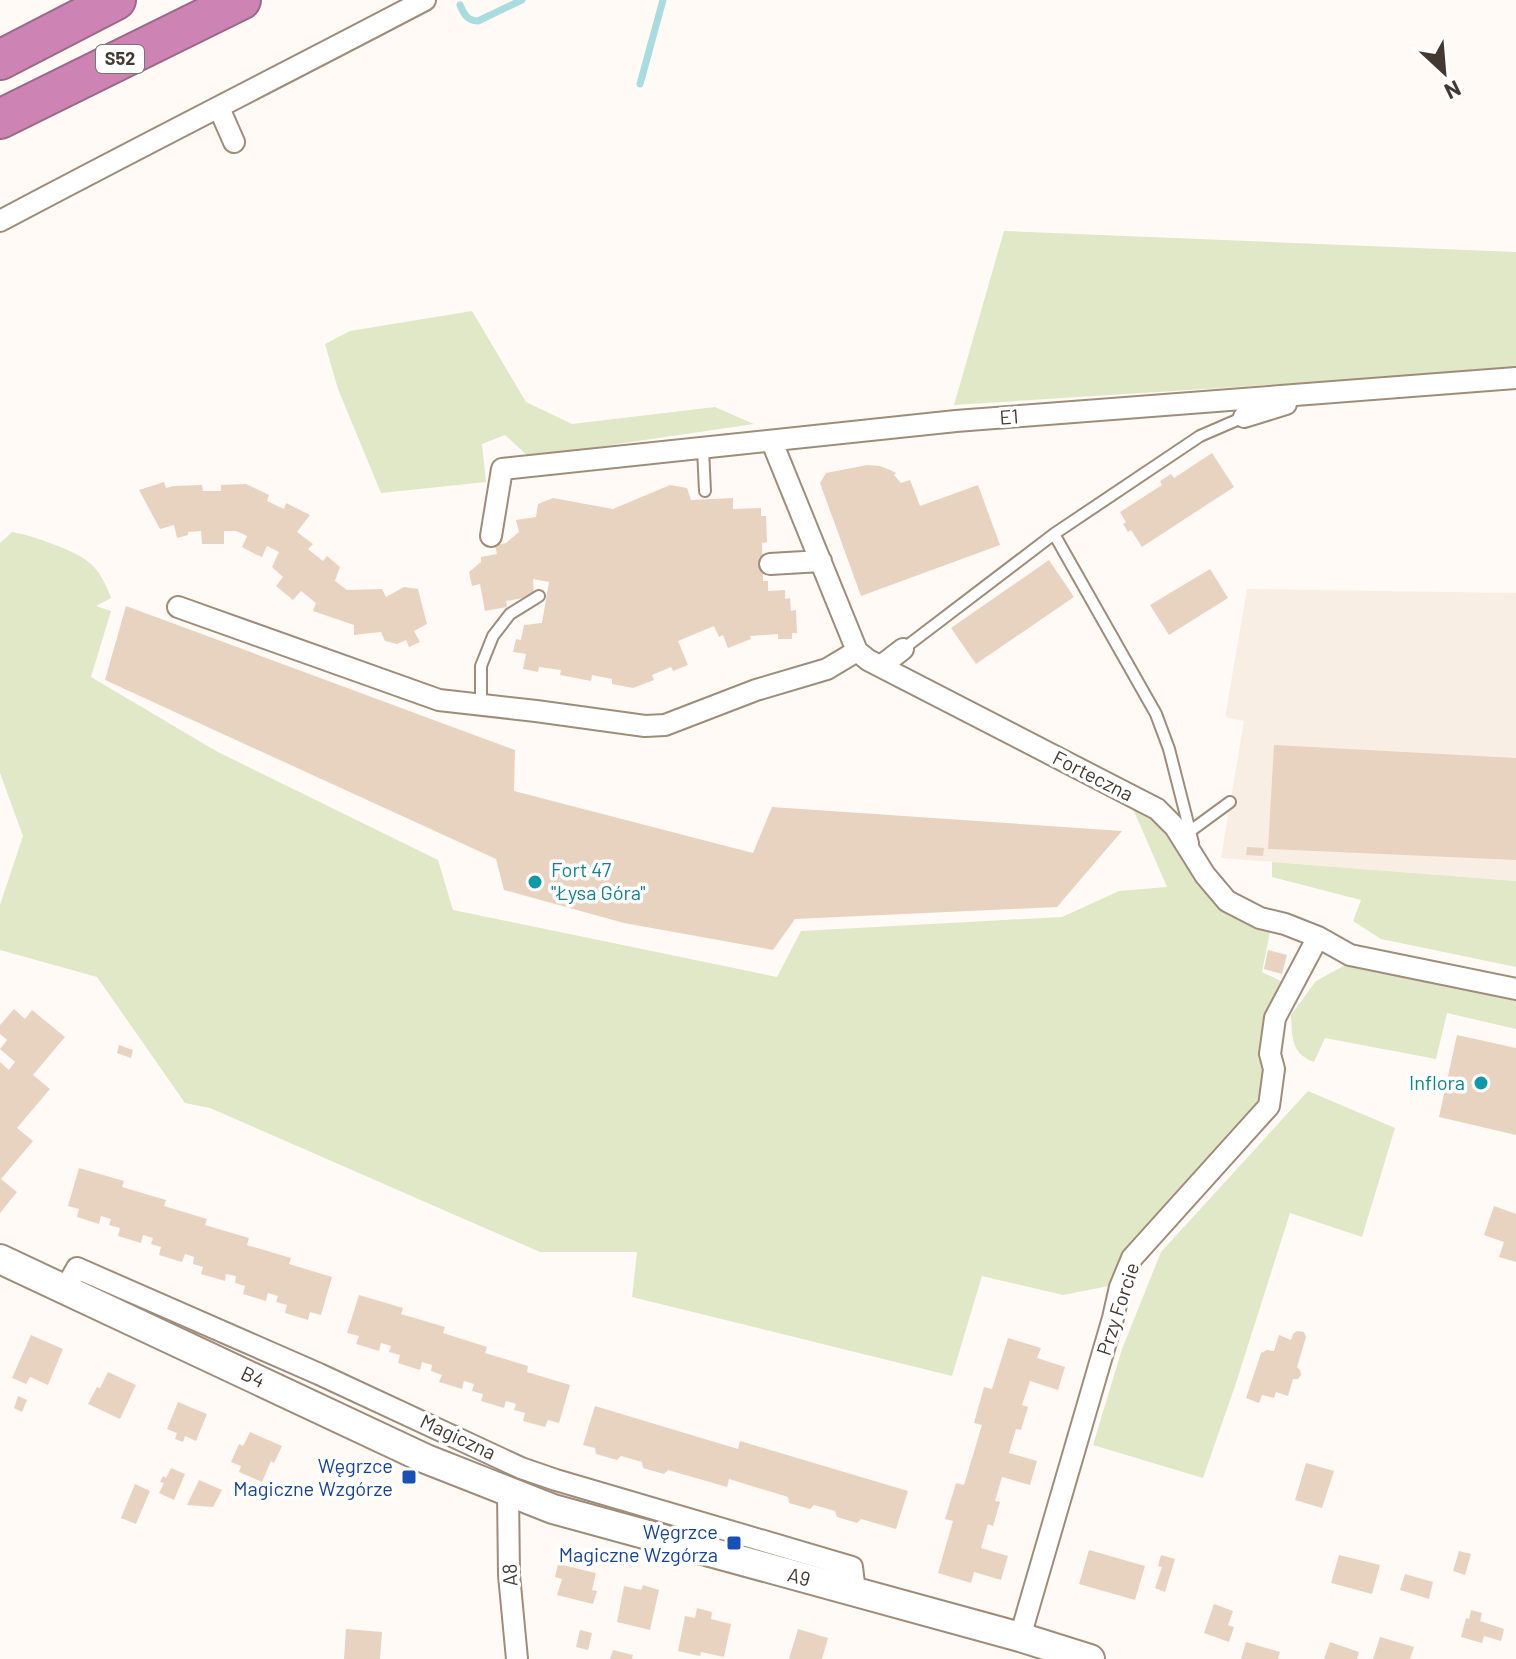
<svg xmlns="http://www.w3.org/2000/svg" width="1516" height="1659" font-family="Barlow,sans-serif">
<rect width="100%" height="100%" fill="#fffaf6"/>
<path fill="#f9eee4" d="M1247,589L1516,593V881L1221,858L1244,721L1225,717Z"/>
<path fill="#e0e8c8" d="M1004,231L1516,252V369L954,405Z
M472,311L526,402L572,424L715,407L754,424L529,457L505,435L482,444L486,482L381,493L338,389L325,344L350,331Z
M12,532C30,535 71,549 86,560C99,569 106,584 111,598L96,606L111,611L91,677L216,751L438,860L453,910L777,977L801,931L1062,917L1119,891L1167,887L1133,809L1155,822L1179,851L1202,889L1232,914L1271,927L1262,972L1283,982L1265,1017L1262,1076L1263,1097L1114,1285L1063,1295L982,1276L952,1376L632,1297L637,1252H540L210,1108L185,1103L97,977L0,950V905L23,836L0,773V543Z
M1272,862L1516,881V967L1381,939L1353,921L1361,900L1272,877Z
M1347,964L1516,1001V1029L1447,1013L1436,1059L1325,1038L1314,1062C1291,1054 1292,1036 1291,1015L1316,981Z
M1308,1091L1395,1128L1362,1237L1290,1213L1236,1383L1203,1478L1093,1445L1122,1349L1161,1252Z"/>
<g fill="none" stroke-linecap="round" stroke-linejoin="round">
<path stroke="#a8dcde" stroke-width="7" d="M460,5C464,14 467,21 478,21L522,0
M640,84L663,0"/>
</g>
<path fill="#e8d3c0" d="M1212,453L1234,487L1142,547L1131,530L1128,532L1123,524L1126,522L1120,512L1162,485L1160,481L1171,474L1174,478Z
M867,465L880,466L890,470L896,473L894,475L901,483L910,480L920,506L978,485L1000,545L861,596L820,483L826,473Z
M164,482L166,488L174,486L202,485L203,491H221V485L246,484L269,495L267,501L284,509L286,503L310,515L297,532L313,544L308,549L323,561L327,556L340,567L335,581L347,590L382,589L386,597L404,587L418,589L427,624L414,631L420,642L409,647L406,640L397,644L385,641L381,632L354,635V625L313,611L316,603L301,591L293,600L276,586L283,577L272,567L279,552L267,546L262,557L253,553L242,547L247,536L236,531H224V544H202L201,531L188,532V535L177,538L174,525L160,529L139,490Z
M670,485L687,488L691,500L733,498V509L761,508V516H766L767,542L762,543L763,581H768V591L785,590V599L790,598L791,611L796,610L797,633H792V639H778V634L750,636L751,639L728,648L723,635L719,637L714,626L678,641L688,665L673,671L671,667L652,675L654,680L633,688L612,684V679L592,675L591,681L560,675L561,670L539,667L538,672L523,669L526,654L513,652L516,639L521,640L524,625L542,623L549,582L533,579L534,596L506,601L507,607L485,611L480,584L472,586L469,572L481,562V557L497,554L495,545L506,543L519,532L516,520L536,517L538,504L553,498L613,509Z
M1049,560L1074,597L976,664L951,628Z
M1210,569L1228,598L1169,635L1150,605Z
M126,606L515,750L514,791L753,853L772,807L1122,831L1057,907L795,919L773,950L624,923L504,890L496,859L105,680Z
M1274,745L1516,758V860L1268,849Z
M1247,847L1264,848L1263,856L1246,855Z
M1268,950L1287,955L1282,974L1264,969Z
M14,1009L25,1019L32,1010L65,1037L33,1075L50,1089L17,1128L33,1141L1,1179L17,1192L0,1213V1062L9,1070L15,1062L0,1049L7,1040L0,1034V1025Z
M1457,1035L1516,1048V1135L1439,1117Z
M119,1045L133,1050L131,1058L117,1053Z
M79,1168L124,1181L122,1187L166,1200L164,1206L207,1219L205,1225L249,1238L247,1245L291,1258L289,1264L332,1277L321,1315L310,1312L308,1320L285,1313L287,1305L276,1302L278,1296L268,1293L266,1301L243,1294L245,1286L235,1283L236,1276L226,1274L225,1281L201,1274L203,1267L193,1264L194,1257L185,1254L182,1262L159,1255L161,1247L151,1244L153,1238L143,1235L141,1243L118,1236L120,1228L109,1225L111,1219L101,1216L99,1224L77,1217L79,1209L68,1206Z
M1494,1206L1516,1214V1262L1499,1257L1504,1242L1484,1235Z
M359,1295L403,1308L401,1314L445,1327L443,1333L487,1347L485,1353L528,1366L527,1372L570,1385L559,1423L548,1420L545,1427L523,1421L525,1413L514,1410L516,1404L506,1401L504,1408L481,1401L483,1394L472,1391L474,1384L464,1381L462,1389L439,1382L442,1375L431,1371L432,1365L422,1362L420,1370L398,1363L400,1355L389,1352L391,1346L381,1343L379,1351L356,1344L359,1336L347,1333Z
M1297,1331L1304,1332L1306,1337L1297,1367L1300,1370L1301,1375L1298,1379H1293L1288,1396L1276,1392L1274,1398L1262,1395L1259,1403L1246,1398L1261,1353L1267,1350L1274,1351L1279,1335L1291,1340L1293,1334Z
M31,1335L63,1349L48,1385L30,1377L26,1384L12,1378Z
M1008,1338L1041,1348L1037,1358L1065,1367L1058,1390L1030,1381L1022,1405L1028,1407L1021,1430L1016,1429L1009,1453L1037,1461L1030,1485L1002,1477L995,1501L1000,1502L993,1526L988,1524L981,1548L1008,1556L1001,1580L974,1572L971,1583L938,1573L953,1521L945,1519L956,1483L964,1485L982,1425L974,1423L984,1387L992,1389Z
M108,1372L136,1385L120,1419L88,1404L97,1387L100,1388Z
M18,1396L27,1400L22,1412L14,1408Z
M178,1402L207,1414L196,1441L185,1436L183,1442L175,1439L177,1433L167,1429Z
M595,1406L738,1449L740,1441L908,1491L896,1529L861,1519L857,1523L837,1517L835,1511L814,1505L810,1509L789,1503L788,1497L729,1479L727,1487L668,1470L664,1474L643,1468L642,1462L621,1456L617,1460L596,1454L595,1448L583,1445Z
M250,1432L282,1446L274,1463L271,1461L262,1482L239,1472L241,1466L231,1462L239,1444L243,1446Z
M1306,1463L1334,1471L1322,1508L1295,1500Z
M171,1468L185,1474L174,1500L159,1493L164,1483L160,1482L163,1476L166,1478Z
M199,1480L222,1490L213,1507L187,1505Z
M135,1484L150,1491L136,1524L121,1518Z
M1089,1550L1145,1566L1135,1600L1079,1584Z
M1459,1551L1471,1554L1465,1575L1453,1571Z
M1161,1555L1175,1559L1165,1592L1155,1588L1162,1567L1158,1566Z
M1339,1555L1380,1565L1372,1594L1331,1583Z
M558,1564L596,1573L592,1590L597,1591L593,1604L557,1595L562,1579L555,1577Z
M1405,1574L1433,1582L1429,1599L1400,1590Z
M643,1585L659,1590L650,1630L617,1622L624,1586L641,1590Z
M1214,1604L1233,1611L1228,1625L1234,1627L1229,1642L1204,1633Z
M697,1608L712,1612L711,1619L731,1624L724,1657L701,1652L700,1656L678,1651L685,1616L695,1618Z
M1471,1610L1482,1613L1480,1621L1504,1629L1501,1641L1484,1636L1482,1643L1461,1637L1466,1618L1469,1619Z
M346,1629L382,1632L380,1659H344Z
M798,1629L828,1638L822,1659H789Z
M580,1630L592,1633L588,1650L576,1647Z
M1380,1637L1414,1647L1410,1659H1373Z
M1246,1642L1280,1652L1278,1659H1241Z
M1330,1642L1359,1652L1357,1659H1324Z
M613,1650L633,1655L632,1659H610Z"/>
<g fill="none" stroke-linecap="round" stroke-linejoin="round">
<defs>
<path id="lane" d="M703,449L705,491
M1054,534L1156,714L1169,749L1193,843
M903,649L1054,534L1200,436L1244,417
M481,705V666L493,636L510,614L539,596
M1189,832L1230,802"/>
<path id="street" d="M219,108L234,142
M0,221C141,146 284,74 425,0
M1244,417L1286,404
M772,442L857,651L868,660L1157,809L1175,827L1205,875L1227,901L1260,918L1285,924L1318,937L1350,955L1516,989
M491,536L502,469L956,421L1516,378
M770,564L821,561
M178,607L439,700L536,711L645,726L665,725L756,690L817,672L827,669L857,651
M881,666L903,649
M65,1289L77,1268L319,1374L521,1468L556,1480L852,1567L855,1592
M508,1491L509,1575L517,1659
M1020,1637L1113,1318L1120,1287L1132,1258L1269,1106L1274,1069L1270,1054L1275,1018L1318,937"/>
<path id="secondary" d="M0,1259L426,1459L553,1509L1020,1637L1090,1659"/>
<path id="highway" d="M0,60L116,0
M0,119L241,0"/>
</defs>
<use href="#lane" stroke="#9f8c7a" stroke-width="14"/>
<use href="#street" stroke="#9f8c7a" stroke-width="24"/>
<use href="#secondary" stroke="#9f8c7a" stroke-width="32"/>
<use href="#highway" stroke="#9c6a86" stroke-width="42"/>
<use href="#lane" stroke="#fff" stroke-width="10"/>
<use href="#street" stroke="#fff" stroke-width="20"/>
<use href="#secondary" stroke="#fff" stroke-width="28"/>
<use href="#highway" stroke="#cd84b4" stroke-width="38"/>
</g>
<g fill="#0f9aa8" stroke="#fff" stroke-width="3">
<circle cx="535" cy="882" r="8"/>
<circle cx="1481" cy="1083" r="8"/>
</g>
<g fill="#1a4fb4" stroke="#fff" stroke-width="3">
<rect x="401" y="1469" width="16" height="16" rx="4"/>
<rect x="726" y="1535" width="16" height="16" rx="4"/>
</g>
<g text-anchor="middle" stroke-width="7" stroke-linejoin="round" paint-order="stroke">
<rect fill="#fff" stroke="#7b7570" stroke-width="2" x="96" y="45" width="48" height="28" rx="6"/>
<g font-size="18" font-weight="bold" fill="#423a32">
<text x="120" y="65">S52</text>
</g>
<g font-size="20" fill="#423a32" stroke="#fff">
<text transform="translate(1009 417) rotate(-4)" y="7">E1</text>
<text transform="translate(1093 776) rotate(27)" y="7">Forteczna</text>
<text transform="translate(1118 1309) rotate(-72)" y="7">Przy Forcie</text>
<text transform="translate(253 1377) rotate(25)" y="7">B4</text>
<text transform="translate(458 1437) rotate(25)" y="7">Magiczna</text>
<text transform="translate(510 1575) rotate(-93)" y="7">A8</text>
<text transform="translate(799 1577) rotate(15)" y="7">A9</text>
</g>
<g font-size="20" fill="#0d838f" stroke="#fff" text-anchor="start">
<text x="551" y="877">Fort 47<tspan x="551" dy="23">"Łysa Góra"</tspan></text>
<text x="1465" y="1090" text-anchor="end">Inflora</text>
</g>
<g font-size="20" fill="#164399" stroke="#fff" text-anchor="end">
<text x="393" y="1473">Węgrzce<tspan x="393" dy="23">Magiczne Wzgórze</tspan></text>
<text x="718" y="1539">Węgrzce<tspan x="718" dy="23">Magiczne Wzgórza</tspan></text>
</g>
</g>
<g transform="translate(1444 72) rotate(154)" stroke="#ffffff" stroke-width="6" paint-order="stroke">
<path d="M0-6L14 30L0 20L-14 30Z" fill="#423a32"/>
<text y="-12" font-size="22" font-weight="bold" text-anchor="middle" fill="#423a32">N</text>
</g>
</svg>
